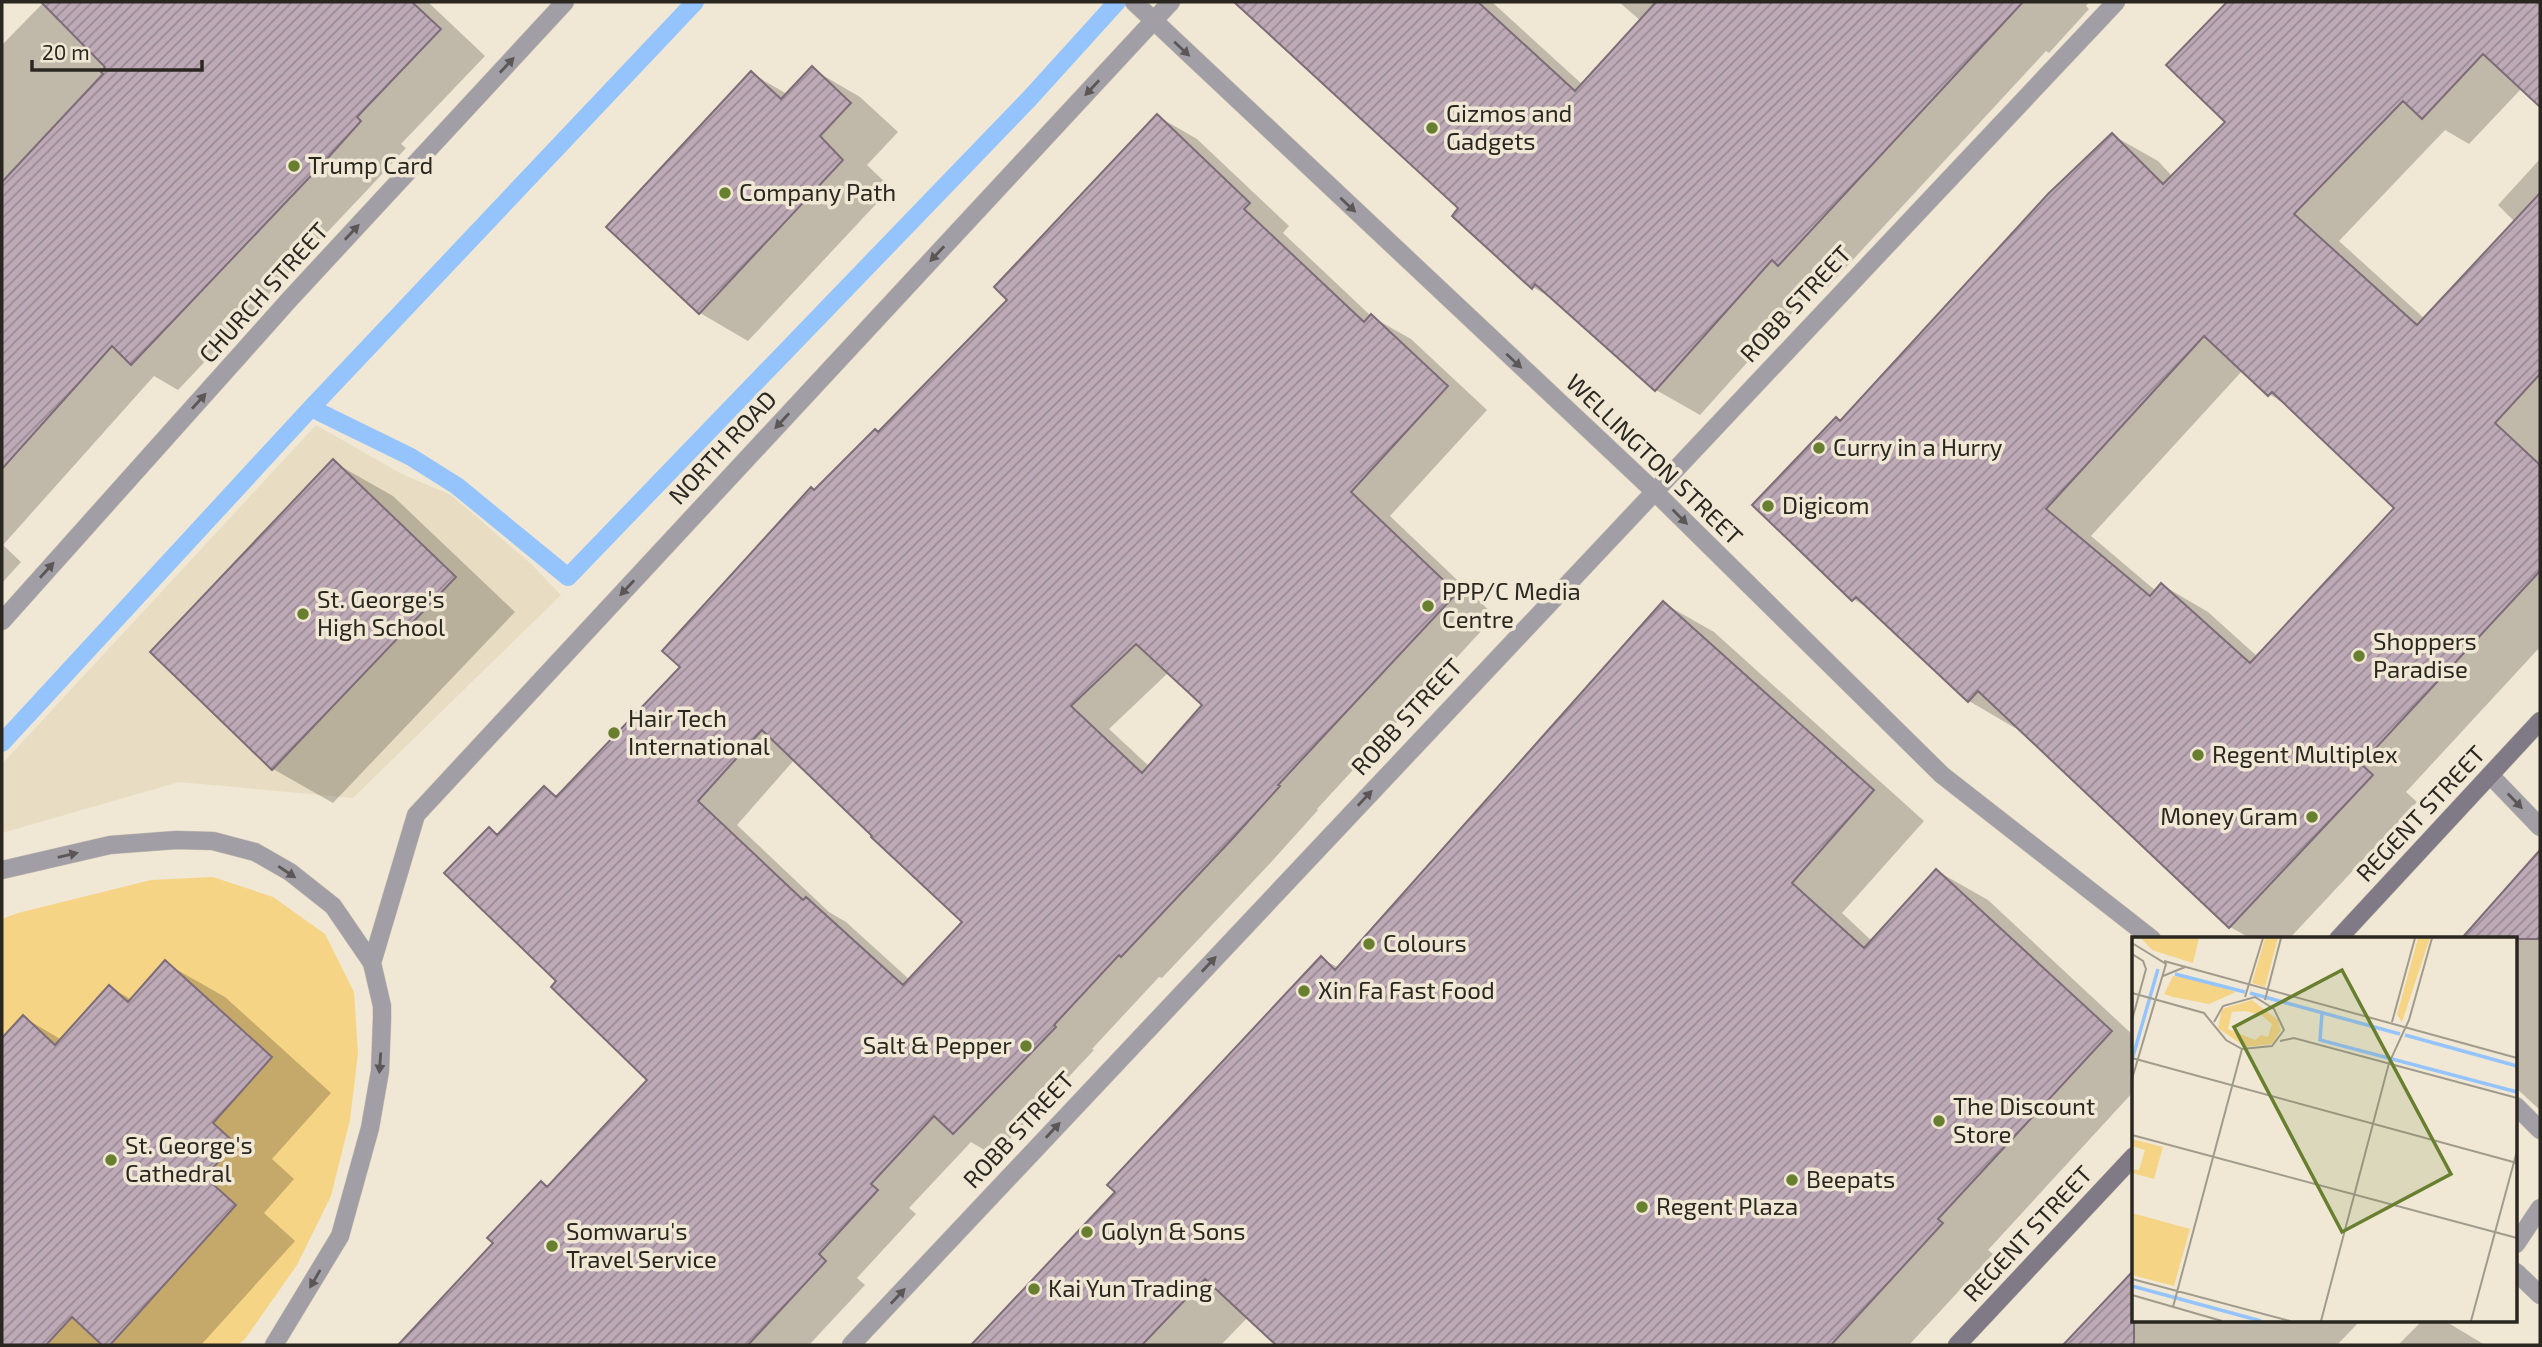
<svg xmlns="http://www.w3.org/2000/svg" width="2542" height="1347" font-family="'Exo 2',sans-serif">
<defs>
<pattern id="building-hatch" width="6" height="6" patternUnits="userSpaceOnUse" patternTransform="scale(1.75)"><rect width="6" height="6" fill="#bdaab6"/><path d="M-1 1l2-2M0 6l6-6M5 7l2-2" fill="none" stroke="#9a8a94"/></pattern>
</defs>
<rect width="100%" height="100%" fill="#f0e8d5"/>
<path fill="#e8ddc3" d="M316,425L402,474L451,495L529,562L561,595L353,798L179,782L2,833V764Z"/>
<path fill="#f5d486" d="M213,877L273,897L325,934L354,992L358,1053L350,1120L331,1196L297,1265L245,1339L238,1345H110L235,1206L205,1177L234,1144L213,1123L272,1057L165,961L128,1002L109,985L55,1045L23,1015L2,1038V919L18,913L151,880Z
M72,1317L102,1345H46Z"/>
<path fill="#0003" fill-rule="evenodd" d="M44,2H149L160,13H175L186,2H428L485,56L401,144L406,148L371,186L178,390L154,376L3,545L21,562L2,583V279L12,269L2,259V45Z
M1255,2H1492L1583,85L1641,21L1619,2H2089L2086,6L2089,9L2049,53L2046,51L1824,291L1816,286L1700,415L1656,390L1556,301L1533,287L1461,208L1247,11Z
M2229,2H2540V104L2522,88L2469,144L2445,130L2339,241L2425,319L2515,222L2498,205L2540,159V647L2406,792L2417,802L2289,939H2252L2230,927L2017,725L2015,728L1969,701L1872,610L1853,599L1836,419L1842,422L2112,135L2158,161L2173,177L2228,122L2168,65ZM2243,370L2269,394L2287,405L2397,508L2258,657L2208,612L2162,585L2156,591L2091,536Z
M812,69L860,97L898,132L867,165L891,188L748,341L700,313L751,73L787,94Z
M1157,116L1197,139L1289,226L1283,233L1372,317L1411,339L1487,410L1390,516L1495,616L1317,809L1318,810L1274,859L1162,978L1159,977L1092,1049L1094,1050L994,1156L971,1142L909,1208L916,1214L857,1278L865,1285L809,1345H400L649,1080L559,981L489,829L500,835L544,789L559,797L683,667L815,492L879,433L1010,300ZM1169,672L1205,705L1150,767L1109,729ZM795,759L965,922L910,980L846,922L829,912L737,825Z
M333,462L393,496L515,612L333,803L273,769L152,652Z
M1663,603L1714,632L1924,821L1842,913L1872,941L1937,871L1988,900L2134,1036V1091L1988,1250L1993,1254L1909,1345H1277L1248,1317L1221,1345H973L1117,1192L1322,959L1339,968Z
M2540,852V1110L2516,1088V939H2463Z
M165,963L225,997L331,1093L272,1159L294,1179L264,1213L295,1241L201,1345H2V1040L23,1017L62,1040L110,987L132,1000Z
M2134,1273V1321H2360L2337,1345H2066Z
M2422,1321H2445L2485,1345H2398Z"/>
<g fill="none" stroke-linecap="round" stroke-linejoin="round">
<path stroke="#95c4fd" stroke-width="18" d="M311,408L411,457L457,486L568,577L1030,98L1117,2
M2,743L311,408L695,2"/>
</g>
<path fill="url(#building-hatch)" stroke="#7e6d78" stroke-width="2" fill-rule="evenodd" d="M41,2H412L441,29L357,117L361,121L326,160L131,365L112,346L2,469V182L103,74L101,72L105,67Z
M1234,2H1478L1575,91L1656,2H2023L1778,266L1772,260L1655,391L1535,284L1532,289L1452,216L1458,208Z
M2227,2H2540V107L2483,54L2422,119L2403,101L2294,214L2417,325L2540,193V374L2495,423L2540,465V571L2361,764L2373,775L2229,928L1978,691L1968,702L1856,597L1852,601L1752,505L1836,417L1840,421L2048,194L2112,133L2163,184L2225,122L2166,65ZM2204,336L2268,396L2272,392L2394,508L2250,663L2161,583L2150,596L2046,509Z
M812,66L851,103L820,136L843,160L699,314L606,227L751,71L781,99Z
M1157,114L1250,203L1244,209L1364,322L1371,314L1448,386L1351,492L1457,593L1278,785L1280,786L1234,837L1121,957L1119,955L1054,1025L1056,1027L953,1134L934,1116L871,1184L878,1190L819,1254L826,1261L748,1345H398L493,1243L487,1238L541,1181L547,1187L647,1080L551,987L556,981L444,873L489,827L497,835L544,786L556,797L680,667L662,651L811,487L814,490L875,429L878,432L1007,300L994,287ZM1136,644L1202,705L1142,773L1071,706ZM762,730L872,836L871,837L962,922L903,985L806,897L803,900L698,801Z
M333,459L456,577L272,770L150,652Z
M1663,601L1874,790L1792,883L1864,948L1936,869L2112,1031L1938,1219L1943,1223L1831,1345H1276L1205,1279L1142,1345H971L1115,1192L1107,1185L1321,956L1335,970Z
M2540,850V939H2461Z
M165,960L272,1057L213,1123L235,1143L205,1177L236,1205L110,1345H102L72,1317L46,1345H2V1038L23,1015L55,1045L109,985L128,1002Z
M2134,1270V1345H2063Z"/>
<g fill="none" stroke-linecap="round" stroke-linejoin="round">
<defs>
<path id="service" d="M2490,775L2540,827
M2516,1106L2540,1130
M2516,1244L2540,1208"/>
<path id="tertiary" d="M1134,2L1654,491L1942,775L2152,939
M2,621L289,300L565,2
M2,870L110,845L176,840L213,841L255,852L290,872L333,906L372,963L382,1006V1019L380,1071L370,1128L340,1236L274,1345
M372,963L416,815L1171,2
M2516,1272L2540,1295
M851,1345L2116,2"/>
<path id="secondary" d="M2338,939L2540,721
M1957,1345L2134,1156"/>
</defs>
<use href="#service" stroke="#ccc5b4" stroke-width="19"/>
<use href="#tertiary" stroke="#ccc5b4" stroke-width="19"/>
<use href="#secondary" stroke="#ccc5b4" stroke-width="19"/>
<use href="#service" stroke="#a29ea6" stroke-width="18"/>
<use href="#tertiary" stroke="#a29ea6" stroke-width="18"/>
<use href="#secondary" stroke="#807a86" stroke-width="18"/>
</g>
<defs><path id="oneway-solid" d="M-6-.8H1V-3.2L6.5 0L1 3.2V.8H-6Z" transform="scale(1.75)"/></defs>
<g fill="#5a5756">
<use href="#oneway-solid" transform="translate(1182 49) rotate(43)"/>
<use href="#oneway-solid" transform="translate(507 65) rotate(-47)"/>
<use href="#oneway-solid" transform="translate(1092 88) rotate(133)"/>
<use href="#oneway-solid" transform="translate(1348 205) rotate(43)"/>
<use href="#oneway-solid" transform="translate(352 232) rotate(-47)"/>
<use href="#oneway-solid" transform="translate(937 254) rotate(133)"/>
<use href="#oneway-solid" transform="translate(1514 361) rotate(43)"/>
<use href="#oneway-solid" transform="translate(199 401) rotate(-48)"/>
<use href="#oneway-solid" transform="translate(782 421) rotate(133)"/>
<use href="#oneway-solid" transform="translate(1680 517) rotate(45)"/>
<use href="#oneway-solid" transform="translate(47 570) rotate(-48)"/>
<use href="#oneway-solid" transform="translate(627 588) rotate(133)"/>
<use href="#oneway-solid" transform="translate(1365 798) rotate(-47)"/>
<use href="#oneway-solid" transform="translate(2515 801) rotate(46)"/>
<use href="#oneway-solid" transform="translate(68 855) rotate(-13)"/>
<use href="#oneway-solid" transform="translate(287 872) rotate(34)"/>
<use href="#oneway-solid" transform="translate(1209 964) rotate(-47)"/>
<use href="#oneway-solid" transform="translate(380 1063) rotate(94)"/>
<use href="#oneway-solid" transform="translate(1053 1130) rotate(-47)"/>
<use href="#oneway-solid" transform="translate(315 1279) rotate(120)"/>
<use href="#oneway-solid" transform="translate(898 1296) rotate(-47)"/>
</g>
<g fill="#697f30" stroke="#f0e8d5" stroke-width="2.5">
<circle cx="1432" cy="128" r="7"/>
<circle cx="294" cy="166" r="7"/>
<circle cx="725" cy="193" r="7"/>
<circle cx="1819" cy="448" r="7"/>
<circle cx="1768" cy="506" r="7"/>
<circle cx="1428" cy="606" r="7"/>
<circle cx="303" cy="614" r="7"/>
<circle cx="2359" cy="656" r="7"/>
<circle cx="614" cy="733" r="7"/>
<circle cx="2198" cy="755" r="7"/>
<circle cx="2312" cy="817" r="7"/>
<circle cx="1369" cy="944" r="7"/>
<circle cx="1304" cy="991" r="7"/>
<circle cx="1026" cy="1046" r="7"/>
<circle cx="1939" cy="1121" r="7"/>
<circle cx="111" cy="1160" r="7"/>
<circle cx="1792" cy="1180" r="7"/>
<circle cx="1642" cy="1207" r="7"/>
<circle cx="1087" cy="1232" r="7"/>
<circle cx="552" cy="1246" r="7"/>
<circle cx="1034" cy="1289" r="7"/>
</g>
<g text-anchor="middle" stroke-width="7" stroke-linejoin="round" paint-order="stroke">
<g font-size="24" fill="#2a2720" stroke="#f0e8d5" text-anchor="start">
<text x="1446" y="122">Gizmos and<tspan x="1446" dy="28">Gadgets</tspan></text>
<text x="308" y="174">Trump Card</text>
<text x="739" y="201">Company Path</text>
<text x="1833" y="456">Curry in a Hurry</text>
<text x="1782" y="514">Digicom</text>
<text x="1442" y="600">PPP/C Media<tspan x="1442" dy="28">Centre</tspan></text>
<text x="317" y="608">St. George's<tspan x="317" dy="28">High School</tspan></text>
<text x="2373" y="650">Shoppers<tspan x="2373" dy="28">Paradise</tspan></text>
<text x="628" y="727">Hair Tech<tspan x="628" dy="28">International</tspan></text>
<text x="2212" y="763">Regent Multiplex</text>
<text x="2298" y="825" text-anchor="end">Money Gram</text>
<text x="1383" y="952">Colours</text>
<text x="1318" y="999">Xin Fa Fast Food</text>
<text x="1012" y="1054" text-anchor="end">Salt &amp; Pepper</text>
<text x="1953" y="1115">The Discount<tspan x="1953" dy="28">Store</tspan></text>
<text x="125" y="1154">St. George's<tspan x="125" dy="28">Cathedral</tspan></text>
<text x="1806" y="1188">Beepats</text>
<text x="1656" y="1215">Regent Plaza</text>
<text x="566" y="1240">Somwaru's<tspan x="566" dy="28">Travel Service</tspan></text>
<text x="1101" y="1240">Golyn &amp; Sons</text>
<text x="1048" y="1297">Kai Yun Trading</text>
</g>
<g font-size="24" fill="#2a2720" stroke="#f0e8d5">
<text transform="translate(264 293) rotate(-48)" y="8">CHURCH STREET</text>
<text transform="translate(1796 304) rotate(-47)" y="8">ROBB STREET</text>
<text transform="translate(723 448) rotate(-47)" y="8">NORTH ROAD</text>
<text transform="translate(1654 460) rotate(44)" y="8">WELLINGTON STREET</text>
<text transform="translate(1407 717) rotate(-47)" y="8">ROBB STREET</text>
<text transform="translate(2421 814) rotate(-47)" y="8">REGENT STREET</text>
<text transform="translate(1019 1130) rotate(-47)" y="8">ROBB STREET</text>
<text transform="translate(2028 1234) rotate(-47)" y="8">REGENT STREET</text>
</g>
</g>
<g transform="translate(2132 937)">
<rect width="385" height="385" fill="#f0e8d5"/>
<path d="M9,1H67L61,26L20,13ZM133,1H146L133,50L120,46ZM286,1H298L270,85L265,78ZM41,39L62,42L104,55L77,67L41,60L32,57ZM120,63L146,83L149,93L140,107L113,110L86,91L90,72ZM113,74L129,78L140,87L136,100L129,98L123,103L96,92L100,75ZM0,202L31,210L22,242L0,236V232L7,233L13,213L0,209ZM0,276L58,292L42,349L0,338Z" fill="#f5d486" fill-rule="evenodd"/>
<path fill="none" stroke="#95c4fd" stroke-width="3.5" d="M43,37L113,55M118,56L268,97M190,76L188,103L385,155M273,98L385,129M0,123L26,32M0,349L129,384"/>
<path fill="none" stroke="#a19b8d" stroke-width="2" d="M0,6L34,27L0,142M0,17L11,24L14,32L0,83M32,24L385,121M31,39L53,30M0,56L72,76L94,103L110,112L140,109L152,93L142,72L123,60L91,69L82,85M113,60L131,1M133,63L149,1M260,85L283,1M148,104L162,101L385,161M0,121L385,226M0,198L385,301M0,342L158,384M0,358L90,384M41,370L110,112M189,384L257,126L277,83L300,1M339,384L385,214"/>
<path fill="#697f30" fill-opacity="0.15" stroke="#697f30" stroke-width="3.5" d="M210,33L319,237L210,295L102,90Z"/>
<rect width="385" height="385" fill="none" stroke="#2a2720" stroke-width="3.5"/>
</g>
<rect width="2542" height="1347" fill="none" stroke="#2a2720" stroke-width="7"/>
<path d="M32 60v10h170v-10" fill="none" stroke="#2a2720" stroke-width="3.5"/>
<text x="42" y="60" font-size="21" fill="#2a2720" stroke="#f0e8d5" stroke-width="5" paint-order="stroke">20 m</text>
</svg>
